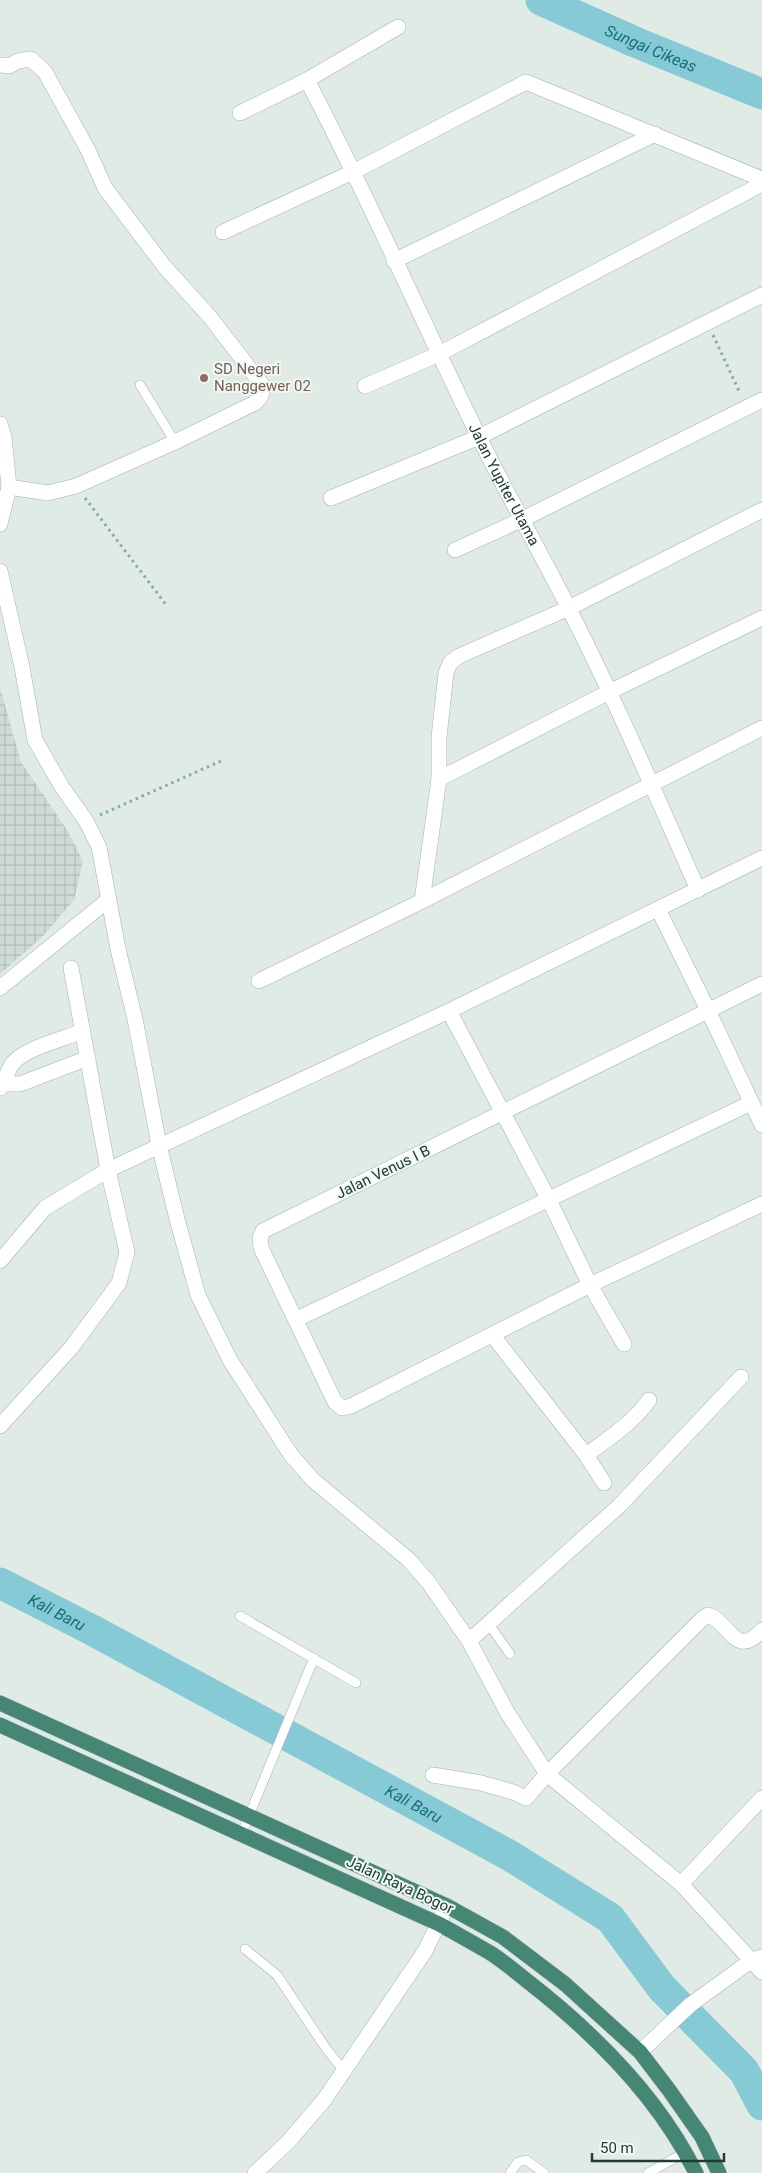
<svg xmlns="http://www.w3.org/2000/svg" width="762" height="2173" font-family="Roboto,sans-serif">
<defs>
<pattern id="industrial-grid" width="8" height="8" patternUnits="userSpaceOnUse" patternTransform="scale(1.25)"><rect width="8" height="8" fill="#cedbd5"/><path d="M0 4h8M4 0v8" fill="none" stroke="#b1bdb7"/></pattern>
</defs>
<rect width="100%" height="100%" fill="#e0ebe6"/>
<path fill="url(#industrial-grid)" d="M0,688L21,762L67,830L83,861L74,900L42,937L0,974Z"/>
<g fill="none" stroke-linecap="round" stroke-linejoin="round">
<g stroke="#85cad4" stroke-width="31">
<path id="s1" d="M541,0L635,42L762,94"/>
<path id="s2" d="M0,1583L92,1630L507,1854L610,1918L662,1988L744,2071L762,2105"/>
</g>
<defs>
<path id="service" d="M140,385L175,442
M240,1616L356,1683
M488,1623L510,1654
M241,1835L314,1658
M245,1949L277,1975L325,2047L344,2071
M510,2173L518,2162L526,2160L544,2173
M648,2173L686,2152"/>
<g id="minor">
<path d="M0,65L9,66L18,61L31,59L45,72L88,150L105,188L164,266L210,317L263,386L261,396L255,403L175,442L76,486L48,493L9,487"/>
<path id="s3" d="M307,80C368,196 420,317 478,435C506,493 539,549 568,607C615,699 656,795 698,890"/>
<path d="M240,113L307,80L398,27"/>
<path d="M223,232L355,171L526,82L762,179"/>
<path d="M394,261L655,134"/>
<path d="M365,386L439,354L762,184"/>
<path d="M0,424L4,437L9,487L0,524"/>
<path d="M331,498L479,437L762,295"/>
<path d="M455,550L523,519L762,400"/>
<path d="M0,571L22,667L35,740L62,787L86,821L99,847L118,949L135,1019L159,1145L177,1219L198,1295L230,1360L291,1455L313,1480L409,1560L429,1583L469,1641L507,1712L547,1774L681,1884L762,1972"/>
<path d="M439,779L609,692L762,618"/>
<path d="M422,901L439,779V737L446,673L450,663L459,656L569,608L762,510"/>
<path d="M658,909L708,1010L762,1125"/>
<path d="M259,981L422,901L762,728"/>
<path d="M762,984L263,1231L260,1238L261,1248L335,1402L342,1408L351,1406L590,1285L762,1204"/>
<path d="M0,988L108,900"/>
<path d="M449,1011L549,1200L590,1285L624,1344"/>
<path d="M4,1084H20L88,1058"/>
<path d="M0,1088C8,1081 5,1070 15,1061C29,1047 64,1039 83,1031"/>
<path d="M0,1261L45,1208L108,1170L449,1011L762,858"/>
<path d="M297,1319L751,1103"/>
<path d="M493,1336L586,1455L604,1483"/>
<path d="M0,1426L71,1348L119,1283L127,1252L108,1170L71,968"/>
<path d="M586,1455C609,1438 632,1424 649,1400"/>
<path d="M469,1641L619,1506L741,1377"/>
<path d="M433,1775L481,1783L513,1792L526,1798L547,1774L702,1619L708,1615C730,1622 735,1660 762,1630"/>
<path d="M681,1884L762,1798"/>
<path d="M640,2052L690,2005L752,1960L761,1957"/>
<path d="M255,2173L288,2142L324,2100L425,1951L447,1906"/>
</g>
<path id="trunk" d="M0,1703L447,1906L503,1937L565,1984L640,2052L669,2090L702,2137L719,2173
M0,1725L439,1924C457,1934 475,1944 492,1954C504,1962 515,1971 526,1980C593,2032 658,2096 696,2173"/>
</defs>
<use href="#service" stroke="#a3b3ad" stroke-width="10"/>
<use href="#minor" stroke="#a3b3ad" stroke-width="16"/>
<use href="#trunk" stroke="#c1c8c6" stroke-width="16"/>
<path stroke="#7fb19f" stroke-width="3" stroke-dasharray="2.5 4" stroke-linecap="butt" d="M713,335L740,393
M85,498L167,606
M100,815L221,761"/>
<use href="#service" stroke="#fff" stroke-width="9"/>
<use href="#minor" stroke="#fff" stroke-width="15"/>
<use href="#trunk" stroke="#468675" stroke-width="15"/>
</g>
<circle fill="#8d6e63" stroke="#f0f8f4" stroke-width="2" cx="204" cy="378" r="5"/>
<g text-anchor="middle" stroke-width="4" stroke-linejoin="round" paint-order="stroke">
<g font-size="15" fill="#785e54" stroke="#f0f8f4" text-anchor="start">
<text x="214" y="374">SD Negeri<tspan x="214" dy="17">Nanggewer 02</tspan></text>
</g>
<g font-size="15" fill="#203c34" stroke="#f0f8f4">
<text dy="5" stroke="none"><textPath href="#s3" startOffset="450">Jalan Yupiter Utama</textPath></text>
<text transform="translate(383 1172) rotate(-26)" y="5">Jalan Venus I B</text>
<text transform="translate(400 1885) rotate(25)" y="5">Jalan Raya Bogor</text>
</g>
<g font-size="16" font-style="italic" fill="#176e7b" stroke="#f0f8f4">
<text dy="6" stroke="none"><textPath href="#s1" startOffset="120">Sungai Cikeas</textPath></text>
<text dy="6" stroke="none"><textPath href="#s2" startOffset="64">Kali Baru</textPath></text>
<text dy="6" stroke="none"><textPath href="#s2" startOffset="469">Kali Baru</textPath></text>
</g>
</g>
<path d="M592 2153v8h132v-8" fill="none" stroke="#203c34" stroke-width="2.5"/>
<text x="600" y="2153" font-size="15" fill="#203c34" stroke="#f0f8f4" stroke-width="4" paint-order="stroke">50 m</text>
</svg>
